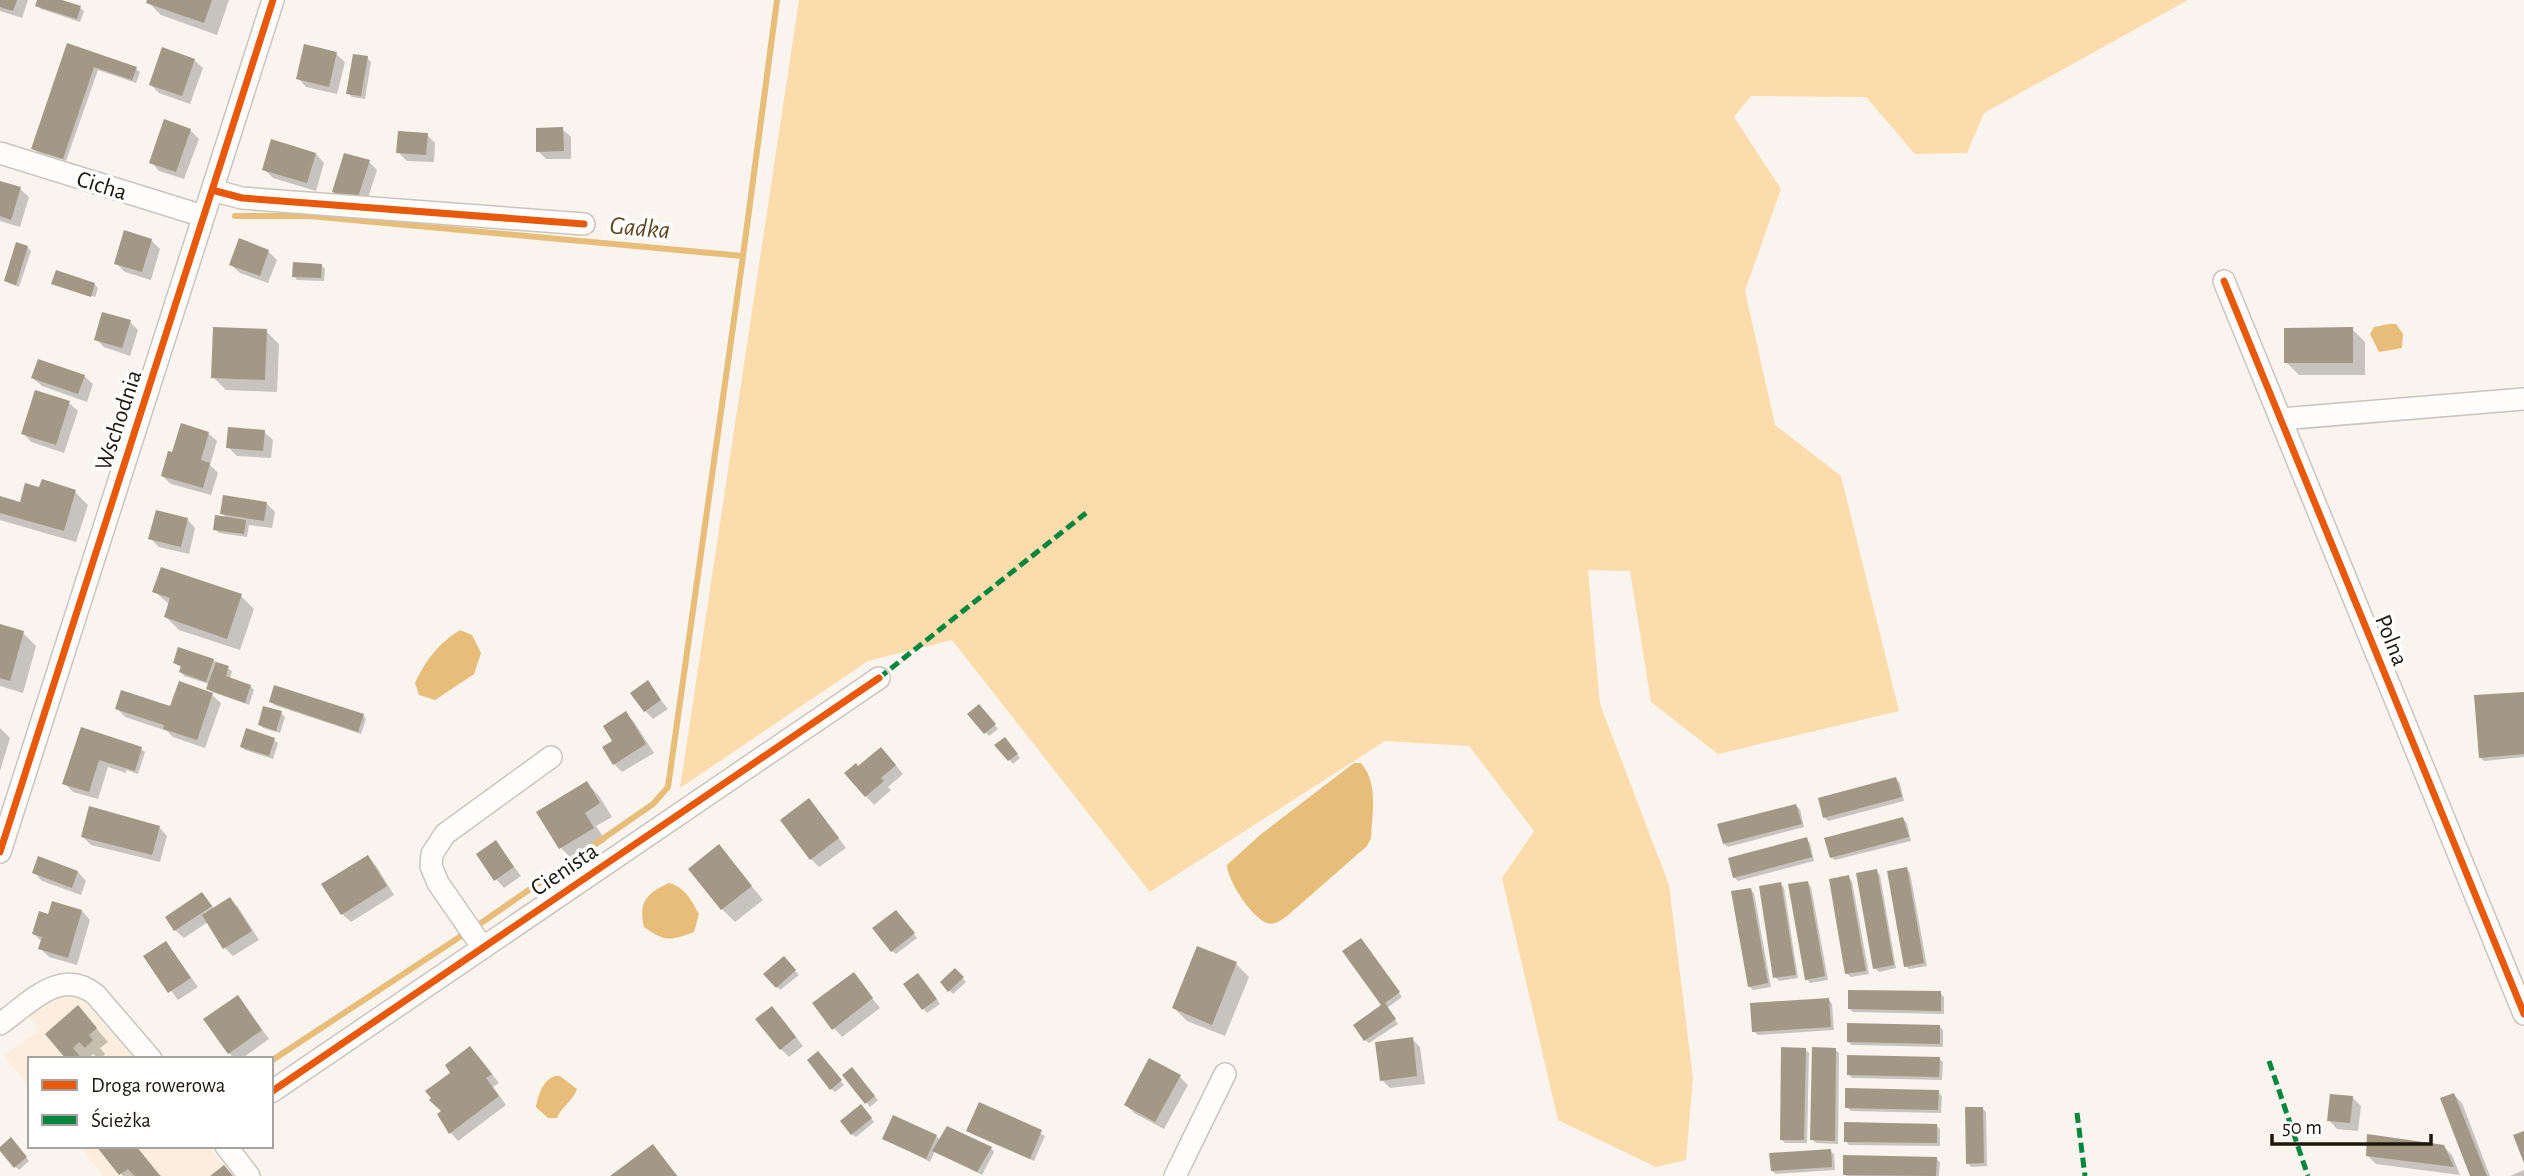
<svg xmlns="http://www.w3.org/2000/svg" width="2524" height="1176" font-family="'Alegreya Sans',sans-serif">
<rect width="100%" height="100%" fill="#f9f4ee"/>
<path fill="#fbeedd" d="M61,992L80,996L134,1059H30V1087L4,1056L40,1029L28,1014Z
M79,1146H208L233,1176H104Z"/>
<path fill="#fcdcac" d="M799,0H2188L1984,113L1967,153L1915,154L1866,97L1751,96L1734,117L1781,189L1745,291L1775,425L1841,476L1899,711L1718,754L1651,702L1630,571L1588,570L1600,704L1669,885L1693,1078L1686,1160L1656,1167L1558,1120L1502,878L1534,831L1469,746L1385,741L1150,892L952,640L868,661L680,788Z"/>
<path fill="#e8bd79" d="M2389,324H2396L2403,334L2402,348L2379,352L2370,334L2374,327Z
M460,630L472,635L481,653L474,674L435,700L419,695L415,683C426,660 438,644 460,630Z
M1354,763H1361C1379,784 1372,813 1371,838L1367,846L1287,916C1281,920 1274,926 1267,923C1252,918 1227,880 1227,865L1260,835Z
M669,883C685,887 691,900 699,914L694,932C670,941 665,942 644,927C638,902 647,893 669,883Z
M555,1076H560L577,1089C573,1101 561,1107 557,1118H548L536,1107C538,1095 543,1080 555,1076Z"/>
<path fill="#0003" d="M0,0H28L22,18L0,11Z
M39,0H56L80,8L84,11L80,22L41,9L37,6Z
M148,0H229L217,35L161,15L148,2Z
M68,45L136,69L140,72L136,83L98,70L66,161L37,152L33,149Z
M336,54L345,62L337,94L306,87L298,78Z
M367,58L371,62L365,99L352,97L348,93Z
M194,60L203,68L190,104L159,93L151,85Z
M562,129L571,137V159H546L538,151Z
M190,130L199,139L184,179L159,171L151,162Z
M427,135L435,143L434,162L407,161L398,152Z
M316,154L324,163L316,191L273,178L264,169Z
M369,162L377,170L365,207L342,200L334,191Z
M0,183L20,189L29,197L20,227L0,221Z
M151,240L160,249L151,280L125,272L116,263Z
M27,247L31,251L19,287L10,284L6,281Z
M268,251L277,260L268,283L240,273L231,265Z
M321,265L325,269L324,281L297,280L294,276Z
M57,272L94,284L98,288L95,297L55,283V285L53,283Z
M130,322L138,330L130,356L104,347L96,339Z
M2352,329L2365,342V375H2299L2286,362Z
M266,331L279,344L277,392L226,390L213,377Z
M84,376L93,384L87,402L42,386L33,378Z
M69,403L78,411L64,453L31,442L23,433Z
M264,432L273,440L271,458L237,456L228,447Z
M208,433L217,441L210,465L218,473L211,495L171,484L162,476L173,454Z
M40,490L75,492L88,505L76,542L0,520V498L21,504Z
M266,503L275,512L272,528L249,525L247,537L219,533L215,529L227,519L222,513Z
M187,519L195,528L189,554L159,547L150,538Z
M154,591L241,596L254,609L240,650L179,630L166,617L170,605Z
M0,626L23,633L36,646L23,693L0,686Z
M213,660L232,671L230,679L250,686L254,690L249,705L212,692L208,689L209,684L184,676L181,672L182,668L175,663Z
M647,683L668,709L653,719L645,711Z
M2524,694V757L2484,761L2480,757Z
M212,695L221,703L205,748L173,737L167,731L125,717L117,708L171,709Z
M271,701L363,715L366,719L361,734L274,705Z
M983,710L998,729L989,736L970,714Z
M281,713L285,717L280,733L263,728L260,724Z
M626,713L634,722L654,753L622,772L614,764L615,741Z
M0,728L10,738L0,771Z
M82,730L141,749L145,752L138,774L126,770V773L108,767L98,799L73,792L64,783Z
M274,740L278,743L273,759L245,750L242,747Z
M1008,742L1020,758L1013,764L997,745Z
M889,757L903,774L888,787L891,790L874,805L846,774Z
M1896,779L1900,783L1904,801L1828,821L1824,817Z
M587,783L599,796L612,817L596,826L606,841L574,861L561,848L539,812Z
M1796,806L1800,809L1804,827L1728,847L1724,844Z
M817,809L846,848L819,867L811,859Z
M1903,819L1907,823L1911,841L1835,860L1831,857Z
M159,827L167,836L160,862L91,845L83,837Z
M1806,839L1810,843L1814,861L1738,881L1734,877Z
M496,842L521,876L504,888L496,879Z
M718,846L763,900L735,922L722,909Z
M368,857L376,866L394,895L351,922L342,914Z
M1907,869L1910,873L1927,966L1909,969L1905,966Z
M1876,871L1880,875L1896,968L1879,972L1875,968Z
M34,872H78L86,881L81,895L42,881Z
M1848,877L1852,881L1869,974L1851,977L1847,974Z
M1808,883L1811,887L1828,980L1810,983L1806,979Z
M1781,884L1784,888L1798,978L1779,981L1775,977Z
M1751,890L1754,893L1771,987L1753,990L1749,986Z
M202,894L215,909L230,899L238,907L259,940L233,956L225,948L208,922L184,938L175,930Z
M82,911L90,920L77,965L49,957L40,948L42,942L34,934L50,916Z
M900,916L917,938L896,954L892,951Z
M166,943L198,987L178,1000L146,957Z
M1364,944L1402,997L1387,1008L1398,1024L1369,1043L1365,1040L1384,1006Z
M1198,948L1236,964L1249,977L1225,1036L1187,1021L1174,1008Z
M784,958L799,975L780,990L766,974Z
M955,970L966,982L953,994L942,983Z
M853,974L880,1008L842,1037L834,1028Z
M922,978L940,1004L927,1013L905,984Z
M1940,993L1944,997V1014L1853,1012L1850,1009Z
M238,997L269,1039L241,1059H235L229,1053Z
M1829,1000L1832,1004L1834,1030L1758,1035L1754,1031Z
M780,1016L803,1046L789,1057L781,1049Z
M90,1021L108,1042L100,1048L105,1054L100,1059L93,1054L88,1059H68L47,1034Z
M1939,1026L1943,1030V1047L1852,1045L1848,1042Z
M1412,1039L1420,1047L1425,1084L1390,1088L1382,1080Z
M1805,1049L1809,1053L1807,1143H1785L1781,1139Z
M1835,1050L1839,1053L1838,1144L1816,1143L1812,1139Z
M478,1056L499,1083L493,1087L506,1105L458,1141L450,1132L443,1111Z
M821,1057L844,1085L835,1092L831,1089Z
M1939,1059L1943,1062L1942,1080L1852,1078L1848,1074Z
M855,1073L878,1100L870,1107L844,1075Z
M1179,1076L1188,1085L1164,1129L1134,1113L1126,1105Z
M1938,1092L1942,1096L1941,1113L1851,1111L1847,1107Z
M2454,1095L2462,1103L2490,1176H2472Z
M2352,1097L2361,1106L2358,1131L2337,1129L2329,1120Z
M979,1104L1045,1136L1034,1161L972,1134L968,1130Z
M1982,1108L1986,1112L1987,1166L1971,1167L1968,1163Z
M865,1110L874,1122L856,1137L852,1134Z
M894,1117L936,1136L941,1141L991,1148L994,1152L982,1175L935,1151L930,1162L884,1138Z
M1936,1125L1940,1129V1146L1849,1145L1846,1141Z
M15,1143L29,1161L19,1170L15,1166Z
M98,1146H136L161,1176H123Z
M653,1146L678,1176H613Z
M2443,1146L2452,1155L2460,1175L2376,1164L2367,1155Z
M1830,1151L1834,1154L1835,1170L1776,1174L1772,1171Z
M1936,1159L1940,1162L1939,1176H1847L1845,1174Z
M2524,1170V1176H2510Z"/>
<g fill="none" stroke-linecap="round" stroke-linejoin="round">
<path stroke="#e8bd79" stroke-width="6" d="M235,216H309L743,256L777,0
M271,1061L484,921L653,804L668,787L743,256"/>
</g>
<path fill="#a29885" d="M0,0H17L13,11L0,7Z
M37,0H62L81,6L77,19L35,6Z
M147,0H212L204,23L146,3Z
M67,43L137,67L132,80L94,67L63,159L31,149Z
M304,44L337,52L329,87L296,79Z
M162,47L195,59L182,96L149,85Z
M353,54L368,56L361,96L346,94Z
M164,119L191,129L176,172L149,163Z
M563,127L564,151L536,152V128Z
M398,131L428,133L426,155L396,153Z
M271,139L316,153L307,183L262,170Z
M344,153L370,160L357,200L332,192Z
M0,181L21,187L11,220L0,216Z
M124,230L152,239L142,272L114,264Z
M239,238L269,250L260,276L229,265Z
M16,242L28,246L16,285L4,281Z
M293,262L322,264L321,278L292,277Z
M56,270L95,283L91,297L51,284Z
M102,312L131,320L122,348L94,340Z
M213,327L267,329L265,380L211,378Z
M2353,327V363H2284V328Z
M38,359L85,375L78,394L31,378Z
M35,390L70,401L56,445L21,434Z
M181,423L209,432L201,460L210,463L203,488L161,476L168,451L172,452Z
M228,427L265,430L263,451L226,448Z
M42,479L76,490L64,531L0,513V496L20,502L25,483L39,487Z
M223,495L267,502L264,521L220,514Z
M156,510L188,518L181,547L148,539Z
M215,515L246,520L244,534L213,530Z
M161,567L242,594L227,639L164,617L170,598L152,592Z
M0,624L24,631L10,681L0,678Z
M178,647L214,659L206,682L179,672L181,666L173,663Z
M216,662L229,666L226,676L251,685L245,703L206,689Z
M648,680L661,700L644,712L630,693Z
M179,681L213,693L197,740L163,729L164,725L115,709L121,690L170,706Z
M274,685L364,714L358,732L269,702Z
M2524,692V754L2479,758L2474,695Z
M979,704L996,724L984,734L967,714Z
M263,706L282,711L276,731L258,725Z
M626,711L646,744L613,765L602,747L612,741L603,726Z
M81,727L142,747L135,771L99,760L89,792L62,784Z
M246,728L275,738L269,756L240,747Z
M1005,737L1018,754L1008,761L994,745Z
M881,747L896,765L881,778L884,781L865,797L844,773L856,763L858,766Z
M1896,777L1902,797L1823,818L1818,798Z
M587,781L600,803L585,813L594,828L559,849L536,812Z
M809,798L839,838L810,860L780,820Z
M1796,804L1802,824L1723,844L1717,824Z
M89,806L160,826L152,855L81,837Z
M1903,817L1909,837L1830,858L1824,838Z
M1807,837L1812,857L1733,878L1728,858Z
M496,840L514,867L494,881L476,854Z
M719,844L752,886L721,910L688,869Z
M368,855L387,886L341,915L321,884Z
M38,856L78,871L72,888L32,873Z
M1907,867L1924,963L1904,967L1887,871Z
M1877,869L1894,965L1873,969L1856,873Z
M1849,875L1866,971L1845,974L1829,879Z
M1808,881L1825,976L1805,980L1788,884Z
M1781,882L1796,975L1773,978L1759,886Z
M1751,888L1768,983L1748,987L1731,891Z
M202,892L212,906L174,931L165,917Z
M230,897L252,931L223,949L202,915Z
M52,901L82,910L68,958L38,949L42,937L32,934L39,911L48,914Z
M896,910L915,933L891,952L872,928Z
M1361,938L1400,992L1385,1003L1396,1019L1364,1041L1353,1025L1381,1005L1342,951Z
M166,941L191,978L168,993L143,956Z
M1197,946L1237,962L1212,1025L1172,1008Z
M784,956L796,970L776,988L763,974Z
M955,968L964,977L948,992L940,982Z
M854,972L873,998L832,1030L812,1003Z
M918,973L937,999L922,1010L903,984Z
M1848,990L1941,991V1011L1848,1009Z
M238,995L262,1030L228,1054L203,1019Z
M1829,998L1831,1027L1752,1032L1750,1003Z
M78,1005L97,1028L89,1035L93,1040L85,1048L79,1042L73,1048L82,1059H66L45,1034Z
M772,1006L796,1037L780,1050L755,1019Z
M1847,1023L1940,1025V1044L1847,1042Z
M1413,1037L1417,1076L1380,1081L1375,1042Z
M470,1046L492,1074L486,1078L499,1096L449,1134L437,1114L441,1111L429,1100L431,1098L425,1091L450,1073L445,1065Z
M1781,1047L1806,1048L1804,1140H1780Z
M1812,1047L1836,1048L1835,1141L1810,1140Z
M818,1051L842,1080L830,1090L807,1060Z
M1847,1055L1940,1057L1939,1077L1847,1075Z
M1149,1058L1181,1075L1155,1122L1124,1105Z
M852,1067L875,1096L865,1104L842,1075Z
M1845,1088L1939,1090L1938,1110L1845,1108Z
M2454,1093L2487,1176H2470L2440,1098Z
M2330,1094L2353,1096L2350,1123L2327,1121Z
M979,1102L1042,1130L1030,1159L966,1131Z
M861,1104L872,1118L851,1135L840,1121Z
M1965,1107H1983L1984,1163L1966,1164Z
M893,1115L937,1135L926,1159L882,1139Z
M1844,1122L1937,1124V1143L1844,1142Z
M947,1126L992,1147L977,1172L932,1151Z
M2524,1131V1163L2513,1135Z
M2367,1134L2444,1145L2454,1167L2366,1156Z
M11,1137L27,1157L14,1168L0,1151V1147Z
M653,1144L677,1176H610Z
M96,1146H136L160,1176H135L128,1169L119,1175Z
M1831,1149L1832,1167L1771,1171L1769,1153Z
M1843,1155L1937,1157L1936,1176L1843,1175Z
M224,1165L233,1176H210Z"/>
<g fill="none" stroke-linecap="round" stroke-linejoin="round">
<defs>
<path id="minor" d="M0,153L203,216
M212,190L242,198L584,224
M2224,281L2524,1014
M2281,419L2524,399
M0,852L273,0
M483,948L438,883L431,866L432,854L445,834L551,757
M0,1024C30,1003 61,966 96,995L151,1059
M271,1092L879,678
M226,1146L249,1176
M1175,1176L1225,1074"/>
</defs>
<use href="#minor" stroke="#cac4bc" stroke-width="24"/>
<use href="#minor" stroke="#fefdfc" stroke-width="21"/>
<path stroke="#00873e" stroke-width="5" stroke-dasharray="10 5" stroke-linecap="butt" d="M879,678L1086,513
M2269,1061L2308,1176
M2077,1113L2085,1176"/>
<defs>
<path id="cycleway" d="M212,190L242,198L584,224
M2224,281L2524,1014
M0,852L273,0
M271,1092L879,678"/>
</defs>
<use href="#cycleway" stroke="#fff" stroke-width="11"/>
<use href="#cycleway" stroke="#e8590c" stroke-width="7"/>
</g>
<g text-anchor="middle" stroke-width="7" stroke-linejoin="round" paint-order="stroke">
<g font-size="24" fill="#1e170e" stroke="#fff">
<text transform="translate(102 185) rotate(17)" y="8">Cicha</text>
<text transform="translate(118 420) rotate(-72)" y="8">Wschodnia</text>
<text transform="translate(2392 640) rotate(68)" y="8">Polna</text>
<text transform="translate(564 869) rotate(-34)" y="8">Cienista</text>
</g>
<g font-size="26" font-style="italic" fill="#5f4720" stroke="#fff">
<text transform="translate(640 227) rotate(5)" y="9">Gadka</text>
</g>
</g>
<rect x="28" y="1057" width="245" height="91" fill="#ffffff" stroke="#a5a29f" stroke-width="2"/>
<rect x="42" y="1080" width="35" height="10" fill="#e8590c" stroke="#a5a29f" stroke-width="2"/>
<text x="91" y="1092" font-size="21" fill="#1e170e">Droga rowerowa</text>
<rect x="42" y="1115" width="35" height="10" fill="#00873e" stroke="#a5a29f" stroke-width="2"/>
<text x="91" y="1127" font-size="21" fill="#1e170e">Ścieżka</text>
<path d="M2272 1134v10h159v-10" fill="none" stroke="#1e170e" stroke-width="3.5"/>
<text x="2282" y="1134" font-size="21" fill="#1e170e" stroke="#ffffff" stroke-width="5" paint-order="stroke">50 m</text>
</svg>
